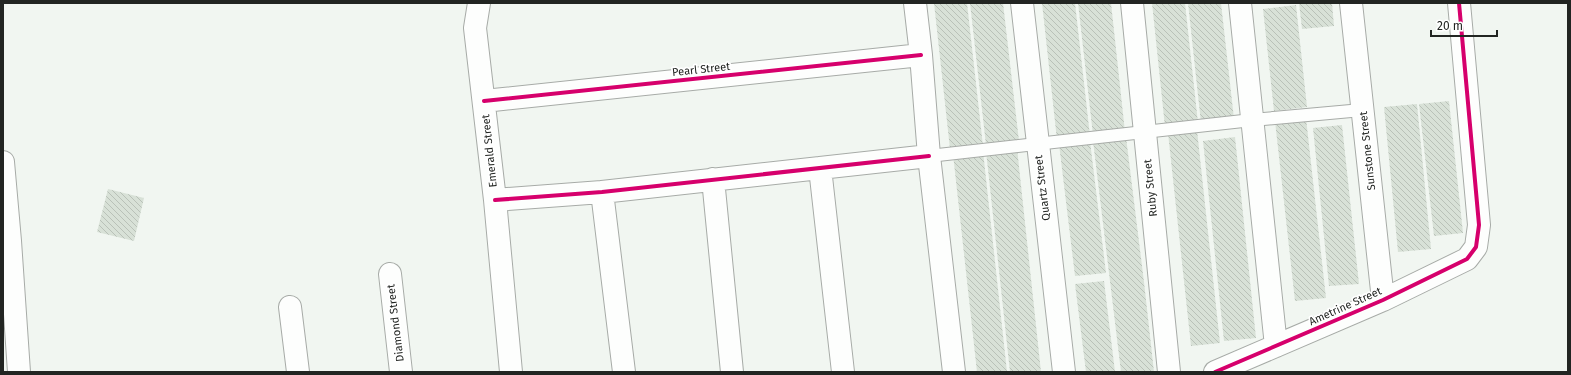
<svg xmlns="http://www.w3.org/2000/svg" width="1571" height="375" font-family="'Fira Sans',sans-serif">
<defs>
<pattern id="building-back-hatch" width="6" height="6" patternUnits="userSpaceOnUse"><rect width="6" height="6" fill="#d8e1d7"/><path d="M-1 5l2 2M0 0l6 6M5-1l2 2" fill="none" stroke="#b9c1b8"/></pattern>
</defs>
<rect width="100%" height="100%" fill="#f1f6f1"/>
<path fill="url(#building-back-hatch)" d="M934,3H967L983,146L950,149Z
M970,3H1003L1019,141L986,145Z
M1042,3H1075L1090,136L1057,140Z
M1078,3H1111L1125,132L1093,135Z
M1152,3H1185L1198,123L1165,127Z
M1188,3H1221L1234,119L1201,123Z
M1299,3H1332L1334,26L1302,29Z
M1296,5L1307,107L1274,111L1263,9Z
M1449,101L1463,233L1434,236L1419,104Z
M1417,104L1431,249L1398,252L1384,107Z
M1306,118L1326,298L1295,301L1275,121Z
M1342,125L1359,284L1329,286L1313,128Z
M1197,130L1220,343L1191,346L1168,133Z
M1126,137L1144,282L1154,372H1121L1093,141Z
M1235,137L1256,338L1224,341L1203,141Z
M1090,141L1106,273L1075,276L1059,144Z
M1017,148L1041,372H1010L986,151Z
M983,151L1007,372H977L953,154Z
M108,189L144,198L134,241L97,232Z
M1104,281L1115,372H1086L1075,284Z"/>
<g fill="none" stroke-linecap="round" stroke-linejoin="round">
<defs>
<path id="service" d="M929,156L1252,120L1362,110"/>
<path id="minor" d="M479,3L475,28L495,200L511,372
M915,3L921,55L929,156L954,372
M1022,3L1064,372
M1132,3L1169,372
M1240,3L1276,346
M1351,3L1383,300
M484,101L921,55
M820,168L843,372
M713,179L732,372
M602,192L624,372
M495,200L602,192L929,156
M390,274L401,372
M290,307L298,372
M1215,372L1383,300L1467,259L1476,247L1479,225L1459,3"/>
<path id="secondary" d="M3,162L10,241L19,372"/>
</defs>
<use href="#service" stroke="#a7aba7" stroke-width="14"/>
<use href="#minor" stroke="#a7aba7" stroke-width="24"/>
<use href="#secondary" stroke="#a7aba7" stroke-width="24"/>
<use href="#service" stroke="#fdfefd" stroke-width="12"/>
<use href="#minor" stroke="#fdfefd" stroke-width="22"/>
<use href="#secondary" stroke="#fdfefd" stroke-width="22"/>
<defs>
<path id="cycleway" d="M484,101L921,55
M495,200L602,192L929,156
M1215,372L1383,300L1467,259L1476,247L1479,225L1459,3"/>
</defs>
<use href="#cycleway" stroke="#fff" stroke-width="6"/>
<use href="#cycleway" stroke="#d6006c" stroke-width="4"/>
</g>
<g text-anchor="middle" stroke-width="3.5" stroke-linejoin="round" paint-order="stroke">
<g font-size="11" fill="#222522" stroke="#fff">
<text transform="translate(701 69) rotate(-6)" y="4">Pearl Street</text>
<text transform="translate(489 151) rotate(-96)" y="4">Emerald Street</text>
<text transform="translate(1367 151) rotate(-96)" y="4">Sunstone Street</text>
<text transform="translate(1042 188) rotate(-97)" y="4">Quartz Street</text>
<text transform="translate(1150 188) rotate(-96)" y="4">Ruby Street</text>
<text transform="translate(1345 306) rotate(-24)" y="4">Ametrine Street</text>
<text transform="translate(395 323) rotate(-97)" y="4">Diamond Street</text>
</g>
</g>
<rect width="1571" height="375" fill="none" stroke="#222522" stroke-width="8"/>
<path d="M1431 30v6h66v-6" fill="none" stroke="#222522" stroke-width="2"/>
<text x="1437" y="30" font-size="12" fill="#222522" stroke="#ffffff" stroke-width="3" paint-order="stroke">20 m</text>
</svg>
